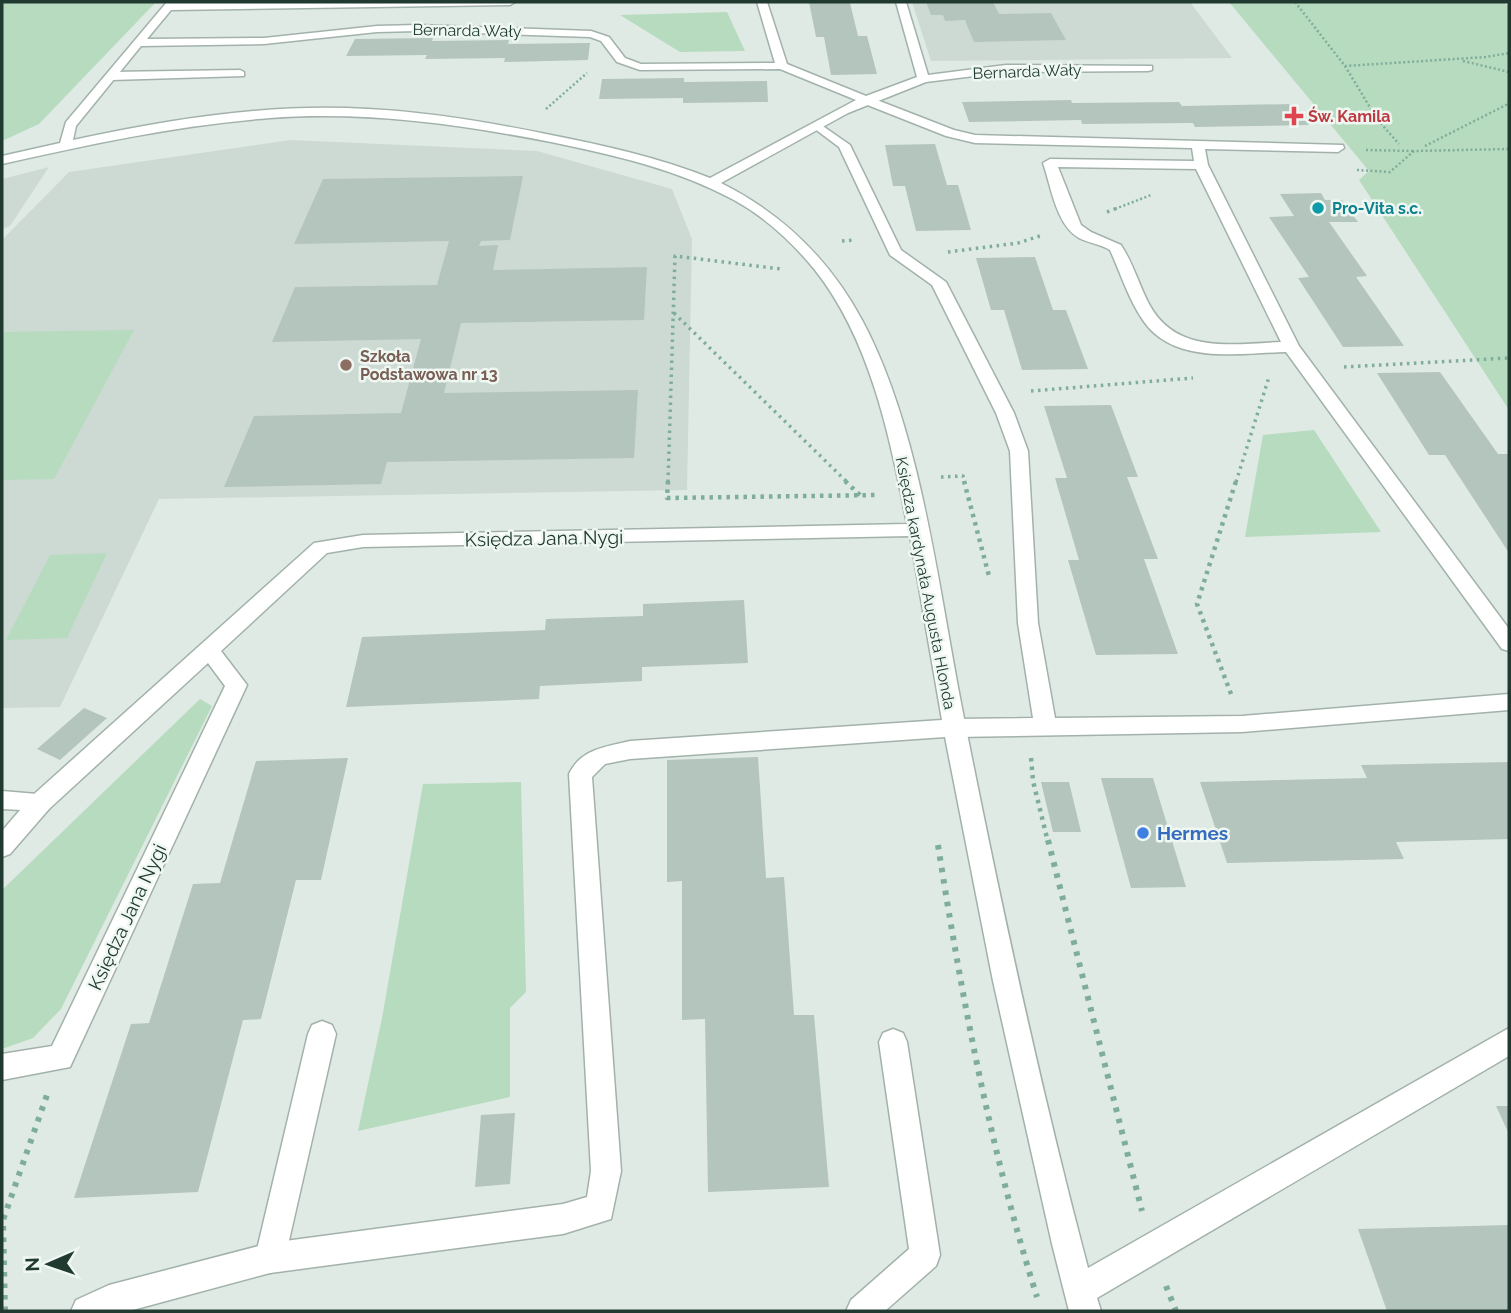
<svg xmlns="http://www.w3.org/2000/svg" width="1511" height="1313" font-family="Raleway,sans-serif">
<rect width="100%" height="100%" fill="#dfeae4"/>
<path fill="#cddad3" d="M912,2H1190L1232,58L931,61Z
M291,140L537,151L672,189L692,239L687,490L159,499L60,707L2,708V240L69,172Z
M49,167L10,226L2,229V179Z"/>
<path fill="#b7dbbf" d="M2,2H156L39,124L2,141Z
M1229,2H1503L1509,7V410L1359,180L1369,171Z
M727,12L745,51L680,52L620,15Z
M134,330L54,479L2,480V332Z
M1314,430L1381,532L1245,537L1263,435Z
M107,553L67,638L6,640L50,555Z
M200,699L212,706L61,1009L33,1038L2,1049V890Z
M521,782L526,992L510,1008V1097L358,1131L382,1018L423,784Z"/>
<path fill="#b4c5bd" d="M809,2L850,3L858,36H867L877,74L831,75L824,37H816Z
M926,2H993L999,14L1051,13L1066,40L974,42L965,20L945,21L943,15H931Z
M433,38L432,41L509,40L508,44L590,43L588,60L504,62L505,58L425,59L427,55L346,56L355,39Z
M684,78V82L767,81L768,102L683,103V98L599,99L602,79Z
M1071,100L1072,103L1179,102L1182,106L1292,104L1309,125L1195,127L1193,123L1082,124L1081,120L969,122L962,102Z
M935,144L947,185H958L971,230L916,231L905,186H893L885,145Z
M523,176L510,240L481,241L479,246L498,245L493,270L647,267L644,320L461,323L444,393L638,390L634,458L387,462L381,484L224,487L254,416L401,413L421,339L272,342L295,287L437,285L449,241L294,244L323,179Z
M1321,193L1325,200H1342L1358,222H1329L1367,276L1356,277L1404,346L1343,347L1298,278L1309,277L1269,217L1294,216L1280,194Z
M1035,257L1053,310H1066L1088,369L1022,370L1004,310H991L976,258Z
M1440,372L1498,454H1509V553L1445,455H1429L1377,373Z
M1111,405L1138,477H1127L1158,559H1144L1178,654L1096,655L1068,560H1079L1055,478H1067L1044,406Z
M744,600L748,663L642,667V681L540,686L539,699L346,707L362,637L545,630L546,619L643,616V604Z
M84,708L107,718L60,760L37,749Z
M758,757L766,878L784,877L794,1015H814L829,1187L708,1192L705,1019L682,1020V881L667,882V760Z
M348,758L321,880H296L261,1019L243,1020L198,1192L74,1198L131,1024L149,1023L193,884L220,883L256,761Z
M1509,762V839L1396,842L1404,859L1227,863L1200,782L1367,778L1361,765Z
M1101,778H1153L1186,887L1131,888Z
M1041,782H1069L1081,832H1053Z
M1496,1106H1509V1134Z
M515,1113L510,1184L475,1187L481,1115Z
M1509,1225V1311H1387L1358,1229Z"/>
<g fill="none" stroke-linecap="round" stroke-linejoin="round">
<defs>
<path id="lane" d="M240,70L244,72V76L111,80L105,76L111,72Z
M869,97L954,130L975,135L1343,145L1344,148L1338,152L1205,149L1208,165L1299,346L1509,629V651L1502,649L1286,352C1241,353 1176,365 1145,323C1129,301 1121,274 1110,250C1100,244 1089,243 1079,238C1056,225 1051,186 1043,163L1050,159L1194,161L1192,148L975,143L946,136L865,104L863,101ZM1058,167L1196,169L1281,342C1233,344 1176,355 1149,304C1139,285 1133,263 1121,245L1091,232L1081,225Z
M817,122L850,145L901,250L946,282L1014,413L1028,451L1038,623L1055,718L1242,716L1509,694V710L1242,732L954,737L946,734L943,728L946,722L954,719L1033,718L1018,623L1010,451L996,413L932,285L890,255L839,147L811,126Z
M2,791L49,795L53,802L49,809L41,811L2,809Z
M322,1021L332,1025L336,1034L285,1258L281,1269L270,1273L259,1269L255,1258L308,1034L312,1025Z
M893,1029L903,1033L907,1042L940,1255L936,1266L885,1311H846L851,1300L909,1249L879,1042L883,1033Z"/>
<path id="street" d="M167,2H515L510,5L171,10L147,39L264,38L377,26L418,25L591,31L609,37L625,58L641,64L775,63L757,2H767L787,64L866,96L917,77L896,2H906L928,75L1006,65L1152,66V70L1148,71L1006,72L926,82L848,113L721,183C783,214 829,259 862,320C921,430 938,586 962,708C999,896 1039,1083 1088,1268L1509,1028V1056L1097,1298L1101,1311H1069L1052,1244L993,981L945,737L630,759L605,764L592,777L621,1171L611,1219L563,1234L270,1273L129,1311H71L76,1300L109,1285L270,1243L563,1204L587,1197L591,1171L569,774C581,749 605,747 630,741L942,720L910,536L363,547L327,553L221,651L247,685L70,1067L2,1080V1054L52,1046L225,686L208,663L49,809L10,854L2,857V831L33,795L314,543L363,535L907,524C890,438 871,341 815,270C793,243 765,217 734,200C677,169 614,155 551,142C458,124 365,111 270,118C179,125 91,144 2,164V156L60,143L66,122ZM418,31L590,37L601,41L617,62L640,70L780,69L856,100L710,178C657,157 602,145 546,134C487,122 428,112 368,109C270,103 169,119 73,140L76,126L141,46L264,44L377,32Z"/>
</defs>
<use href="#lane" stroke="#a2b2ab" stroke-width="3"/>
<use href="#street" stroke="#a2b2ab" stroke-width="3"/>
<path stroke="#7fad9c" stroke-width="2.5" stroke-dasharray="2 2.5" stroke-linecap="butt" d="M1295,2L1345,66L1486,57L1509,53
M1463,61L1509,72
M1345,66L1377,119L1399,144
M546,109L587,73
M1425,146L1506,105L1509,101
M1366,150L1413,151
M1357,170L1390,172L1414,151L1509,149
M1115,209L1151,195"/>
<path stroke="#7fad9c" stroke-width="3.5" stroke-dasharray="2.5 4.5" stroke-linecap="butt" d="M1107,212L1120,207
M842,241L854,240
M948,252L1018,243L1043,235
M674,313L847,482
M1344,367L1509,358
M1031,391L1193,378
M941,477L963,476L965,482
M668,482L675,256L781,269
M1236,482L1269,377"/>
<path stroke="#7fad9c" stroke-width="4.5" stroke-dasharray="3.5 5" stroke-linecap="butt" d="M668,481L667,498L876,495
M845,481L860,495
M964,481L989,576
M1231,694L1197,604L1236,481
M1031,758L1033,781L1048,842"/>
<path stroke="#7fad9c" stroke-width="6" stroke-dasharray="4.5 7" stroke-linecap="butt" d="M1048,840L1142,1211
M938,845C962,998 990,1149 1037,1297
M1166,1286L1176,1311
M5,1311L3,1220L47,1095"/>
<use href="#lane" fill="#fff" fill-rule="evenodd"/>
<use href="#street" fill="#fff" fill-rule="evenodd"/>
</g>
<path fill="#e0444e" stroke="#eff7f2" stroke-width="2.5" d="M1290.5 105.5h7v7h7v7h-7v7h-7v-7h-7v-7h7z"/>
<circle fill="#0f9aa8" stroke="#eff7f2" stroke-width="2.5" cx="1318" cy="208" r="7"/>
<circle fill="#8d6e63" stroke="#eff7f2" stroke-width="2.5" cx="346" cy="365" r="7"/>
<circle fill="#3f7fe0" stroke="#eff7f2" stroke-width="2.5" cx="1143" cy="833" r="7"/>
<g text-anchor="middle" stroke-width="5" stroke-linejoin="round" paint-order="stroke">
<g font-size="16" fill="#203a31" stroke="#eff7f2">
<text transform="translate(467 30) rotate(1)" y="6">Bernarda Wały</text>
<text transform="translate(1027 71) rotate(-2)" y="6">Bernarda Wały</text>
<text transform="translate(926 583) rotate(79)" y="6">Księdza kardynała Augusta Hlonda</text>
</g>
<g font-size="16" font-weight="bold" fill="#be3a42" stroke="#eff7f2" text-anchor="start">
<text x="1308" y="122">Św. Kamila</text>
</g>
<g font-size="16" font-weight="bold" fill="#0d838f" stroke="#eff7f2" text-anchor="start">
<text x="1332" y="214">Pro-Vita s.c.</text>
</g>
<g font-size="16" font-weight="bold" fill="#785e54" stroke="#eff7f2" text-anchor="start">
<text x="360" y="362">Szkoła<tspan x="360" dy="18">Podstawowa nr 13</tspan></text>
</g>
<g font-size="19" fill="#203a31" stroke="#eff7f2">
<text transform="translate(544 538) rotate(-1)" y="7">Księdza Jana Nygi</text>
<text transform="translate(127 917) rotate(-65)" y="7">Księdza Jana Nygi</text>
</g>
<g font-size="19" font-weight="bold" fill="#366cbe" stroke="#eff7f2" text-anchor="start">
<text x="1157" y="840">Hermes</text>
</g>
</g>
<rect width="1511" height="1313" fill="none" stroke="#203a31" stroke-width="7"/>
<g transform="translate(49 1264) rotate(268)" stroke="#eff7f2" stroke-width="5" paint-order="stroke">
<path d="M0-5L12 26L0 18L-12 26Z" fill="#203a31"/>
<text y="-10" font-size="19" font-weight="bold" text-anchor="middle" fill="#203a31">N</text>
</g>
</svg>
